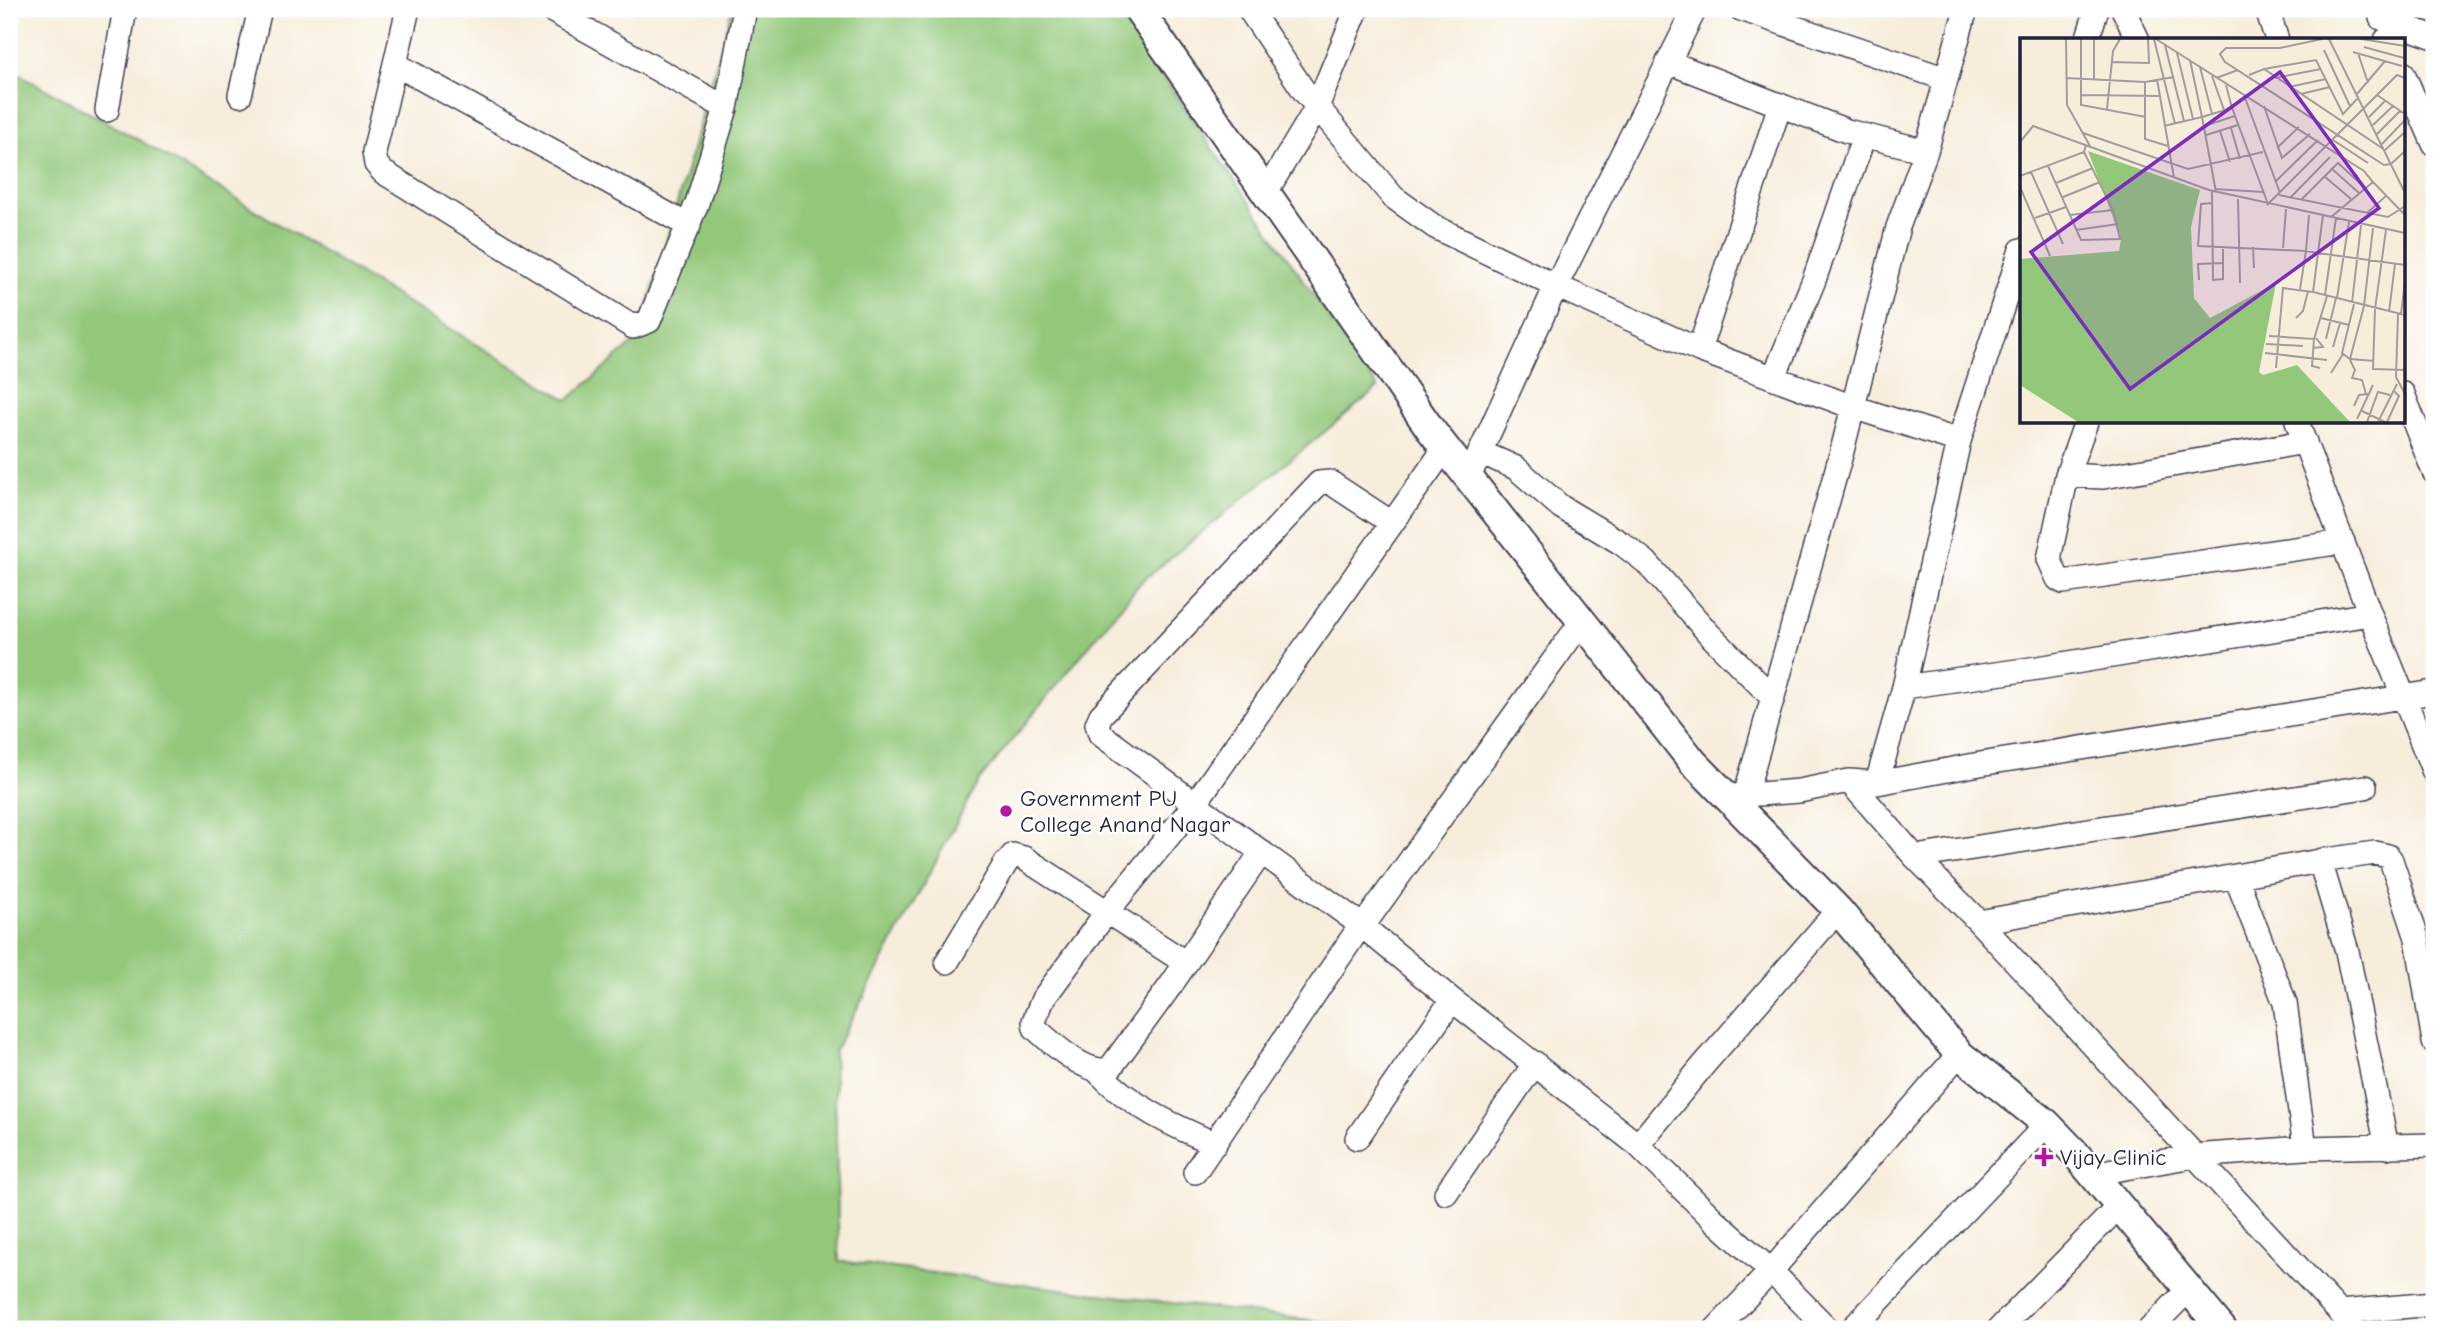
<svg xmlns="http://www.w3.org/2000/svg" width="2443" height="1338" font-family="'Comic Neue',sans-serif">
<rect width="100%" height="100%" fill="#fff"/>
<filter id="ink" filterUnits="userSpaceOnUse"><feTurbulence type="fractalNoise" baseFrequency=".0143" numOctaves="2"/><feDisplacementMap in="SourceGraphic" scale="14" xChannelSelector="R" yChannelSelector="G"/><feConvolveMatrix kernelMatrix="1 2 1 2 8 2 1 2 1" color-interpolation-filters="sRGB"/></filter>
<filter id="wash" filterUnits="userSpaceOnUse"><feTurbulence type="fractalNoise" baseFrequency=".00686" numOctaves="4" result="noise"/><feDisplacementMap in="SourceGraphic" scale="28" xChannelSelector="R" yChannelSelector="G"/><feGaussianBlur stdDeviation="1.57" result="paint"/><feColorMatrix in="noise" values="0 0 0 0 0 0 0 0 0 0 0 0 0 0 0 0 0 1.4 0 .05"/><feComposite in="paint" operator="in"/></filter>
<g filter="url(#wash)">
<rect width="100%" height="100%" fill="#f7eddb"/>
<path fill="#93c87a" stroke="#5a755a" stroke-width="2" d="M732,9H1116L1378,388L1141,582L978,782L834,1052L839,1261L1379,1329H9V69L139,140L568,400L639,338Z"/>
</g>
<g filter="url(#ink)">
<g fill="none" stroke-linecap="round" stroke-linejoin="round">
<defs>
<path id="minor" d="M408,9L374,152L376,164L383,172L633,327L649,321L697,203L726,108L745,9
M549,9L726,108
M1249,9L1304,91L1393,197L1435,227L1556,286L1699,350L1853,407L1959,441
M1741,9L1946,79
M2123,9L2138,40
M2267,9L2277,40
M2381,18L2434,37
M2087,40L2097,9
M2386,40L2388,39
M1668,62L1847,131L1926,151
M395,64L689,226
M2403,73L2434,144
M240,95L260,9
M107,110L125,9
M1266,192L1317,107L1357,9
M1699,350L1780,105
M1774,377L1814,280L1864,136
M2403,394L2434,472
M2086,422L2067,475L2049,559L2058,579L2063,582L2343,542
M2297,422L2370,614L2434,772
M1480,452L1516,468L1561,507L1621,543L1646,562L1710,635L1773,698
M2067,475L2103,477L2305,442
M1469,477L1556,286L1695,9
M1392,523L1334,485L1330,482L1319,483L1101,715L1097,724L1100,734L1361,925L1452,1000L1638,1145L1713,1219L1771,1271L1959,1054
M1904,687L2038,668L2370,614
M1849,781L1915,857L1979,922L2355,1329
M1877,783L1904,687L1959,441L2021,250
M1733,796L1799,791L1849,781L1877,783L1980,764L2434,692
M1745,796L1842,451L1898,227L1926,151L1966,9
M1261,853L1171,985L1111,1067C1093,1081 1050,1042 1035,1028L1034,1021L1043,999L1106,913L1194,805L1445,448
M1915,857L2365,787
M2320,861L2347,951L2387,1147
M2236,877L2285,1003L2305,1148
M1979,922L2320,861L2375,853L2388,856L2391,860L2417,938L2434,1042
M947,962L1006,863L1013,855L1024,858L1186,963
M1097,1071C1132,1107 1170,1124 1215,1144
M1357,1138L1452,1000
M1638,1145L1701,1068L1838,910
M1195,1172L1361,925L1368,919L1582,621
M2091,1174L2193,1156L2305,1148L2434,1145
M1446,1193L1535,1063
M2340,1312L2434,1304
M1716,1329L1771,1271L1828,1329
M1852,1329L2047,1124
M1999,1329L2119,1206
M2150,1329L2189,1289"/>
<path id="tertiary" d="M1138,9L1431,430L1693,762L1838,910L1959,1054L2047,1124L2074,1152L2222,1329"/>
</defs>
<use href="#minor" stroke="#424053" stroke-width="26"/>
<use href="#tertiary" stroke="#424053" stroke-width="32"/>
<use href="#minor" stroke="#fff" stroke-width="23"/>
<use href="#tertiary" stroke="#fff" stroke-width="28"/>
</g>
</g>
<g fill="#b5179e" stroke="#fff" stroke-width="2.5">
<circle cx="1006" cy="811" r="7"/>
<path d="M2040.5 1146.5h7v7h7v7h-7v7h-7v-7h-7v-7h7z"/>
</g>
<g text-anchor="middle" stroke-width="5" stroke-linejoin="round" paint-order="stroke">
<g font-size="23" fill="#22223b" stroke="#fff" text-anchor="start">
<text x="1020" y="806">Government PU<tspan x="1020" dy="26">College Anand Nagar</tspan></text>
<text x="2060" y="1165">Vijay Clinic</text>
</g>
</g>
<g transform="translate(2020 38)">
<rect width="385" height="385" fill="#f7eddb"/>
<path d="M68,113L180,152L171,189L174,260L190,280L256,245L239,334L243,337L277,327L330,384H58L0,347V221L99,213L101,201Z" fill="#93c87a"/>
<path fill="none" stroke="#a29c9b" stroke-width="2" d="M46,1L47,67L70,108M61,1V67L126,79M74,1V41M134,1L155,86M136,1L344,133L353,144L311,179M302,1L260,10H206L200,16L205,24L364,127L371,126L385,113M309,1L385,155M341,1L385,8M145,7L164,83M344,9L384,20M304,12L330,68M333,14L382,28M157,15L173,81M338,15L348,45M91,24L129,25L128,1M180,29L192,76M244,31L296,22L323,76M229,37L244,31L365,112L385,94M192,38L204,72M46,40L125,44L154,39M196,40L218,32M255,40L301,31M137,41L154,140M125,44V101L148,108M206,47L212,70M269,49L306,41M281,56L310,49M337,56L365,23M61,57L139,58M224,57L260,155M357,57L385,76M244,68L262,120L290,96M87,71L93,13L100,1M322,77L339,59M349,79L365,63M353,87L373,68M144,88L182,79L170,22M184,88L215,78M211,90L220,121M200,93L210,124M63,95L168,131L243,114M357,96L380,73M186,97L218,87M313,102L348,125M0,104L13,88L189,152L385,195M362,106L385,82M257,110L279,89M28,128L61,202L100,201L93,172L64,114M311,130L339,155M11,134L43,206M0,138L64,114L66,107M304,138L331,161M256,143L298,102M353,144L385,177M36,145L73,130M0,149L30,218M195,151L243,154M192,153L193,242L203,241V208M196,154L182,79L212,70L248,166M259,157L368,179L385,168M43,159L80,144M270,160L310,119M218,161L220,245M281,162L318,125L345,150M192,165L181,166L178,208L286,213L289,177M247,167L377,37L385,40M347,175L366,158M50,177L93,172M303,177L298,215L385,227M15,180L46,169M56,192L98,186M366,192L355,271L353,331L385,332M233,209L234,230M263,210L266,171M179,242L178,226L203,225M280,251L286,213L298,215L293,254L385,277M305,257L316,180M317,260L329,184M332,265L341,187M334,266L322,315L330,321L344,268L353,190M369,274L375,226M378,276L376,339L385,356M381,276L385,243M276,280L283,273L288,253M301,280L329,287M249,298L294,301L307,258M294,301L292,328L300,330M306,301L316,260M246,306L283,308M313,309L320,285M293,310L303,309L296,300M245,315L307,322M331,321L354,323M330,322L335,332L332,340L342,342L346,356M256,330L263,250L293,254M311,335L323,316M334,368L339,357L348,356M342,373L365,384M337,381L353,347M347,384L358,354L370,357M358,384L377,346M367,384L379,358L373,352"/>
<path fill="#7b2cbf" fill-opacity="0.15" stroke="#7b2cbf" stroke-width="3.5" d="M260,34L359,170L110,351L11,214Z"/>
<rect width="385" height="385" fill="none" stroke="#22223b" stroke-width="3.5"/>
</g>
<rect width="2443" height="1338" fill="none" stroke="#fff" stroke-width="35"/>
</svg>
